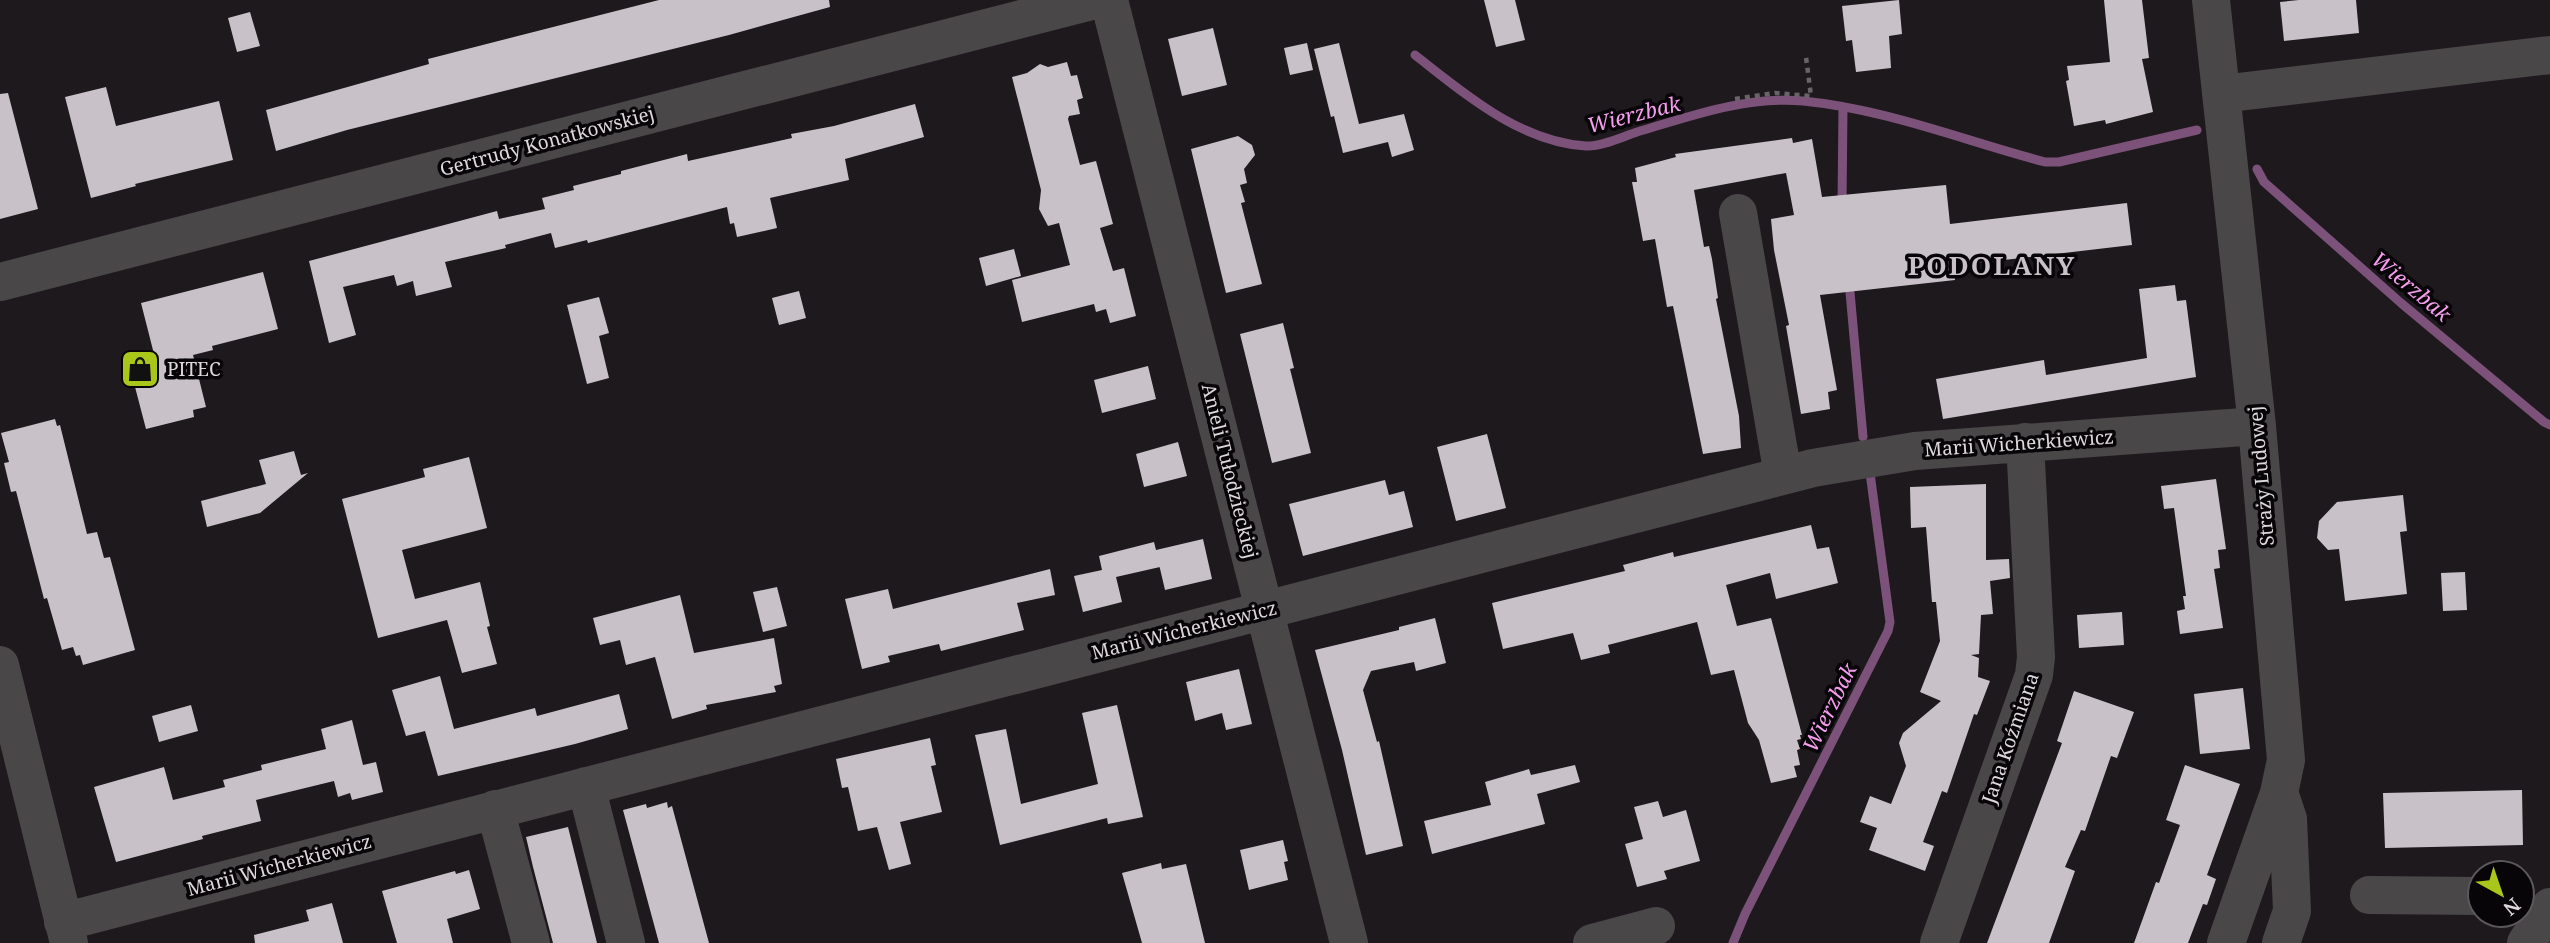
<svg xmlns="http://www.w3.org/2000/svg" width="2550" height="943" font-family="'Noto Serif',serif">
<rect width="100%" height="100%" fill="#1e191d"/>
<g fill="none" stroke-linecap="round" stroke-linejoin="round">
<path stroke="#7c527a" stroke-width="9" d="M1415,55C1465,94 1520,142 1586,146C1601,147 1622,137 1637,132C1691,116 1746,96 1803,101C1886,109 1965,141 2045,162H2059L2197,130
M2257,169L2264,182L2401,303L2544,422L2550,425
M1842,204L1843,108
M1849,281L1863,437
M1733,943L1745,914L1888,631L1890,622L1870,473"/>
</g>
<path fill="#c9c1c8" d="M659,0H829L830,7L729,35L347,130L276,151L266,110L429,64L428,59Z
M1484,0H1515L1525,40L1496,47Z
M1899,0L1902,34L1889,36L1891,68L1856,72L1852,40L1846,41L1842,6Z
M2104,0H2142L2149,58L2142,59L2153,112L2106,124L2105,120L2074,126L2066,81L2069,80L2067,66L2110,62Z
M2299,0H2356L2359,33L2284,41L2280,2Z
M250,12L260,46L237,52L228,18Z
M1213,28L1227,85L1182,96L1168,39Z
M1307,43L1313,70L1290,75L1284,48Z
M1339,43L1359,124L1404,114L1414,150L1392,157L1388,142L1343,153L1334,116L1331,117L1314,49Z
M1067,62L1071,76L1077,75L1083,98L1077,100L1080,114L1069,116L1068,119L1080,165L1096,161L1113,224L1100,228L1113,271L1124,268L1136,316L1110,323L1106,309L1096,312L1094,304L1022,322L1012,280L1070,265L1059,223L1048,226L1039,209L1041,190L1012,77L1027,73L1040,64L1048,67Z
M106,87L116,126L219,101L233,160L135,184L136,186L91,198L65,97Z
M8,93L38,209L0,219V94Z
M915,104L924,137L845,159L849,180L770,198L777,228L737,237L734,223L730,224L727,207L588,243L587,240L555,248L551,233L505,245L506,248L445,262L452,287L416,296L413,281L397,286L394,275L343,287L356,335L329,343L309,261L497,211L499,219L545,209L542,198L574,190L573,186L621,174V171L687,154L688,161L792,138L791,134L834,126Z
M1238,136L1252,145L1255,155L1244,169L1247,183L1240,185L1245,202L1241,203L1262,284L1226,293L1191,149Z
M1792,138L1793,143L1812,139L1822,197L1946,185L1950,224L2127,203L2132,245L1953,266L1955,280L1820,295L1837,390L1828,392L1830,409L1801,414L1786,326L1789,325L1774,250L1771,219L1794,215L1786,173L1694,190L1704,247L1709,246L1712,259L1718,298L1716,299L1739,416L1741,448L1703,454L1673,306L1667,307L1655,239L1643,241L1632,182H1637L1635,168L1676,157L1675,154Z
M1014,249L1021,276L986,286L979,258Z
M263,272L278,329L212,346L213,350L193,355L206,407L193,410L194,417L146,429L129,364L155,358L141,303Z
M2175,285L2177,301L2186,300L2196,377L1943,419L1936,379L2044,360L2046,375L2147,358L2139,289Z
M799,291L806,318L779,325L772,298Z
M599,297L609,333L599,336L609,378L587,384L567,305Z
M1283,323L1294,368L1290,369L1311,453L1272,463L1240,334Z
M1148,366L1156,399L1102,413L1094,380Z
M55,419L57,426L60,425L87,534L97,532L104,558L110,557L135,650L83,665L80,655L76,656L73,647L62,650L47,598L44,599L16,491L11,492L4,463L9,462L1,433Z
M1487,434L1506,508L1456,521L1437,447Z
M1178,442L1187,476L1144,487L1136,454Z
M294,451L301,475L308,473L260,513L207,527L201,501L266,484L259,460Z
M469,457L487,528L402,550L415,599L480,582L490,626L487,627L497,664L462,673L447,620L378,638L342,499L425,477L423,469Z
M2216,479L2226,549L2218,550L2220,568L2214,569L2223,628L2180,634L2177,611L2185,609L2183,596H2186L2174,508L2164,509L2161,486Z
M1385,480L1389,495L1404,491L1413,527L1303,556L1289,504Z
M1986,484V560L2009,559L2010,578L1990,581L1993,614L1981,615L1979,654L1971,655L1979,658L1978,677L1990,681L1977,715L1974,714L1947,793L1942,791L1923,842L1934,846L1925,871L1869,850L1877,828L1860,822L1870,796L1891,804L1906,766L1899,743L1903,733L1941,701L1920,692L1940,641L1936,602H1932L1926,527L1911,528L1910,487Z
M2403,495L2407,531L2400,532L2407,594L2345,601L2339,549L2328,550L2317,538L2319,521L2337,502Z
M1811,525L1817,549L1829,547L1838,583L1776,599L1770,573L1726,585L1737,626L1771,618L1802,735H1800L1801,739L1797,740L1800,749L1797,750L1800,765L1794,766L1797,777L1771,783L1759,740L1748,723L1734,670L1711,675L1697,622L1608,645L1610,653L1581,660L1573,633L1503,649L1492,603L1625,571L1623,565L1673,552L1674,557Z
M1203,539L1212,579L1165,590L1158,560L1160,567L1116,577L1122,602L1083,612L1074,576L1102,570L1099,556L1154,542L1156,550Z
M1050,569L1055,595L1017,603L1024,630L941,651L939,644L888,656L890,662L862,669L845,599L888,589L893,609Z
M2465,572L2467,610L2443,611L2441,573Z
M777,587L787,626L763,632L753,592Z
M680,595L694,653L774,638L782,684L774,686L776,692L706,705L707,709L672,719L655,657L626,665L620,640L600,645L593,618Z
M2122,612L2124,645L2079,648L2077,615Z
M1435,618L1446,663L1416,671L1414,662L1371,671L1363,690L1377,742L1379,741L1403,846L1366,855L1342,750L1315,650L1399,630V627Z
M1239,669L1252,724L1226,730L1222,713L1195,721L1186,682Z
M440,676L454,729L535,708L537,716L619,694L628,729L575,744L438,776L425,731L406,736L392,690Z
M2243,688L2250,749L2200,754L2194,694Z
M2074,691L2134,712L2117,758L2111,756L2085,831L2081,830L2065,867L2075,871L2049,943H1987L2062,743L2057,741Z
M191,705L198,731L159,742L152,716Z
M1117,705L1143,817L1108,824L1107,818L1000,845L975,735L1006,729L1021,804L1098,784L1082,713Z
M352,720L363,765L376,762L383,792L352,800L350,793L338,797L334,781L256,800L261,821L202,836L203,839L116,862L94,787L164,767L173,800L225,787L223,780L262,770L261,765L326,749L321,729Z
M930,738L936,765L931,766L942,812L900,822L911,864L889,870L877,827L858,831L848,787L842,788L836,759Z
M1575,765L1580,782L1537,794L1545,824L1432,854L1424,821L1491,805L1485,782L1529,769L1531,775Z
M2185,765L2240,784L2207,875L2216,879L2207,905L2203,904L2188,943H2134L2156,882L2159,883L2180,825L2166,820Z
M2522,790L2523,845L2385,848L2383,793Z
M1658,801L1663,817L1686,810L1700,861L1664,871L1667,879L1637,887L1625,844L1643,839L1634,807Z
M667,802L668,808L672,806L709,943H659L623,810L646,804L647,808Z
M568,827L597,943H553L533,867L526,837Z
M1283,840L1288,861L1284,862L1288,880L1249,890L1240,850Z
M1161,863L1162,869L1186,864L1205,943H1142L1122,873Z
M469,870L480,909L447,919L453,943H397L382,891L455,871L456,874Z
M332,903L343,943H255L254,935L309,921L306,910Z"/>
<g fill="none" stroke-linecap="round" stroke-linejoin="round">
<path stroke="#696468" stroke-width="4.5" stroke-dasharray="5 5" stroke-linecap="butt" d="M1735,99L1775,93L1811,96L1806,57"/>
<path stroke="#4a4749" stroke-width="38" d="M1109,0L1349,943
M2211,0L2257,426L2286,760L2279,793L2226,943
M2221,94L2550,55
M1738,213L1783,475
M0,282L1095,0
M0,665L69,943
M586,786L626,943
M2280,795L2288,819L2292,911L2281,943
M495,809L531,943
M2369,895L2480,896
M63,922L1813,468L1915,451L2257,426
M1592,943L1656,926
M1939,943L2034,675L2036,657L2025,442
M2526,943L2550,907"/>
</g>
<defs>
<symbol id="shop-square" viewBox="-11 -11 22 22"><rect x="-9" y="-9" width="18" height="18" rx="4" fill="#a9c71a" stroke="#070507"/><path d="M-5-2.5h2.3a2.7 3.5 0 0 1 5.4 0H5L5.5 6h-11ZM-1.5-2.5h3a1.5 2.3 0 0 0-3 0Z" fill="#111"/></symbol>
</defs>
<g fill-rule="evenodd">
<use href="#shop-square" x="118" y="347" width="44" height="44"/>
</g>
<g text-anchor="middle" stroke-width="7" stroke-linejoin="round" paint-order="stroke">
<g font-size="19" fill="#dcd8db" stroke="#070507">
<text transform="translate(547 141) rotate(-15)" y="7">Gertrudy Konatkowskiej</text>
<text transform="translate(2019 443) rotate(-4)" y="7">Marii Wicherkiewicz</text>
<text transform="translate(1230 471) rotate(76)" y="7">Anieli Tułodzieckiej</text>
<text transform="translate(2261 476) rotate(-95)" y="7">Straży Ludowej</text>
<text transform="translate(1184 630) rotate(-14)" y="7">Marii Wicherkiewicz</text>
<text transform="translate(2010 738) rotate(-71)" y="7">Jana Koźmiana</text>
<text transform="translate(279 865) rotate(-15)" y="7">Marii Wicherkiewicz</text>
</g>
<g font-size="19" fill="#dcd8db" stroke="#070507" text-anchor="start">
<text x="167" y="376">PITEC</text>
</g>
<g font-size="21" font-style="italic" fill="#f49dec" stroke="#070507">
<text transform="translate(1634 115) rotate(-14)" y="7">Wierzbak</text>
<text transform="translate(2411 287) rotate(40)" y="7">Wierzbak</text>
<text transform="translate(1830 708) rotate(-64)" y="7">Wierzbak</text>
</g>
<g font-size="26" font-weight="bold" letter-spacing="2" fill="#c8c0c7" stroke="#070507">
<text x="1992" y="275">PODOLANY</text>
</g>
</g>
<g transform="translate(2501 894) rotate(140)"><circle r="33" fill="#070507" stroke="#5c595c" stroke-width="2"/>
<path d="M0-5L12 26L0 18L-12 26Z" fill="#a9c71a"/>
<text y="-10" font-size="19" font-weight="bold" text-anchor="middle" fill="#dcd8db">N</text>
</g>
</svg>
